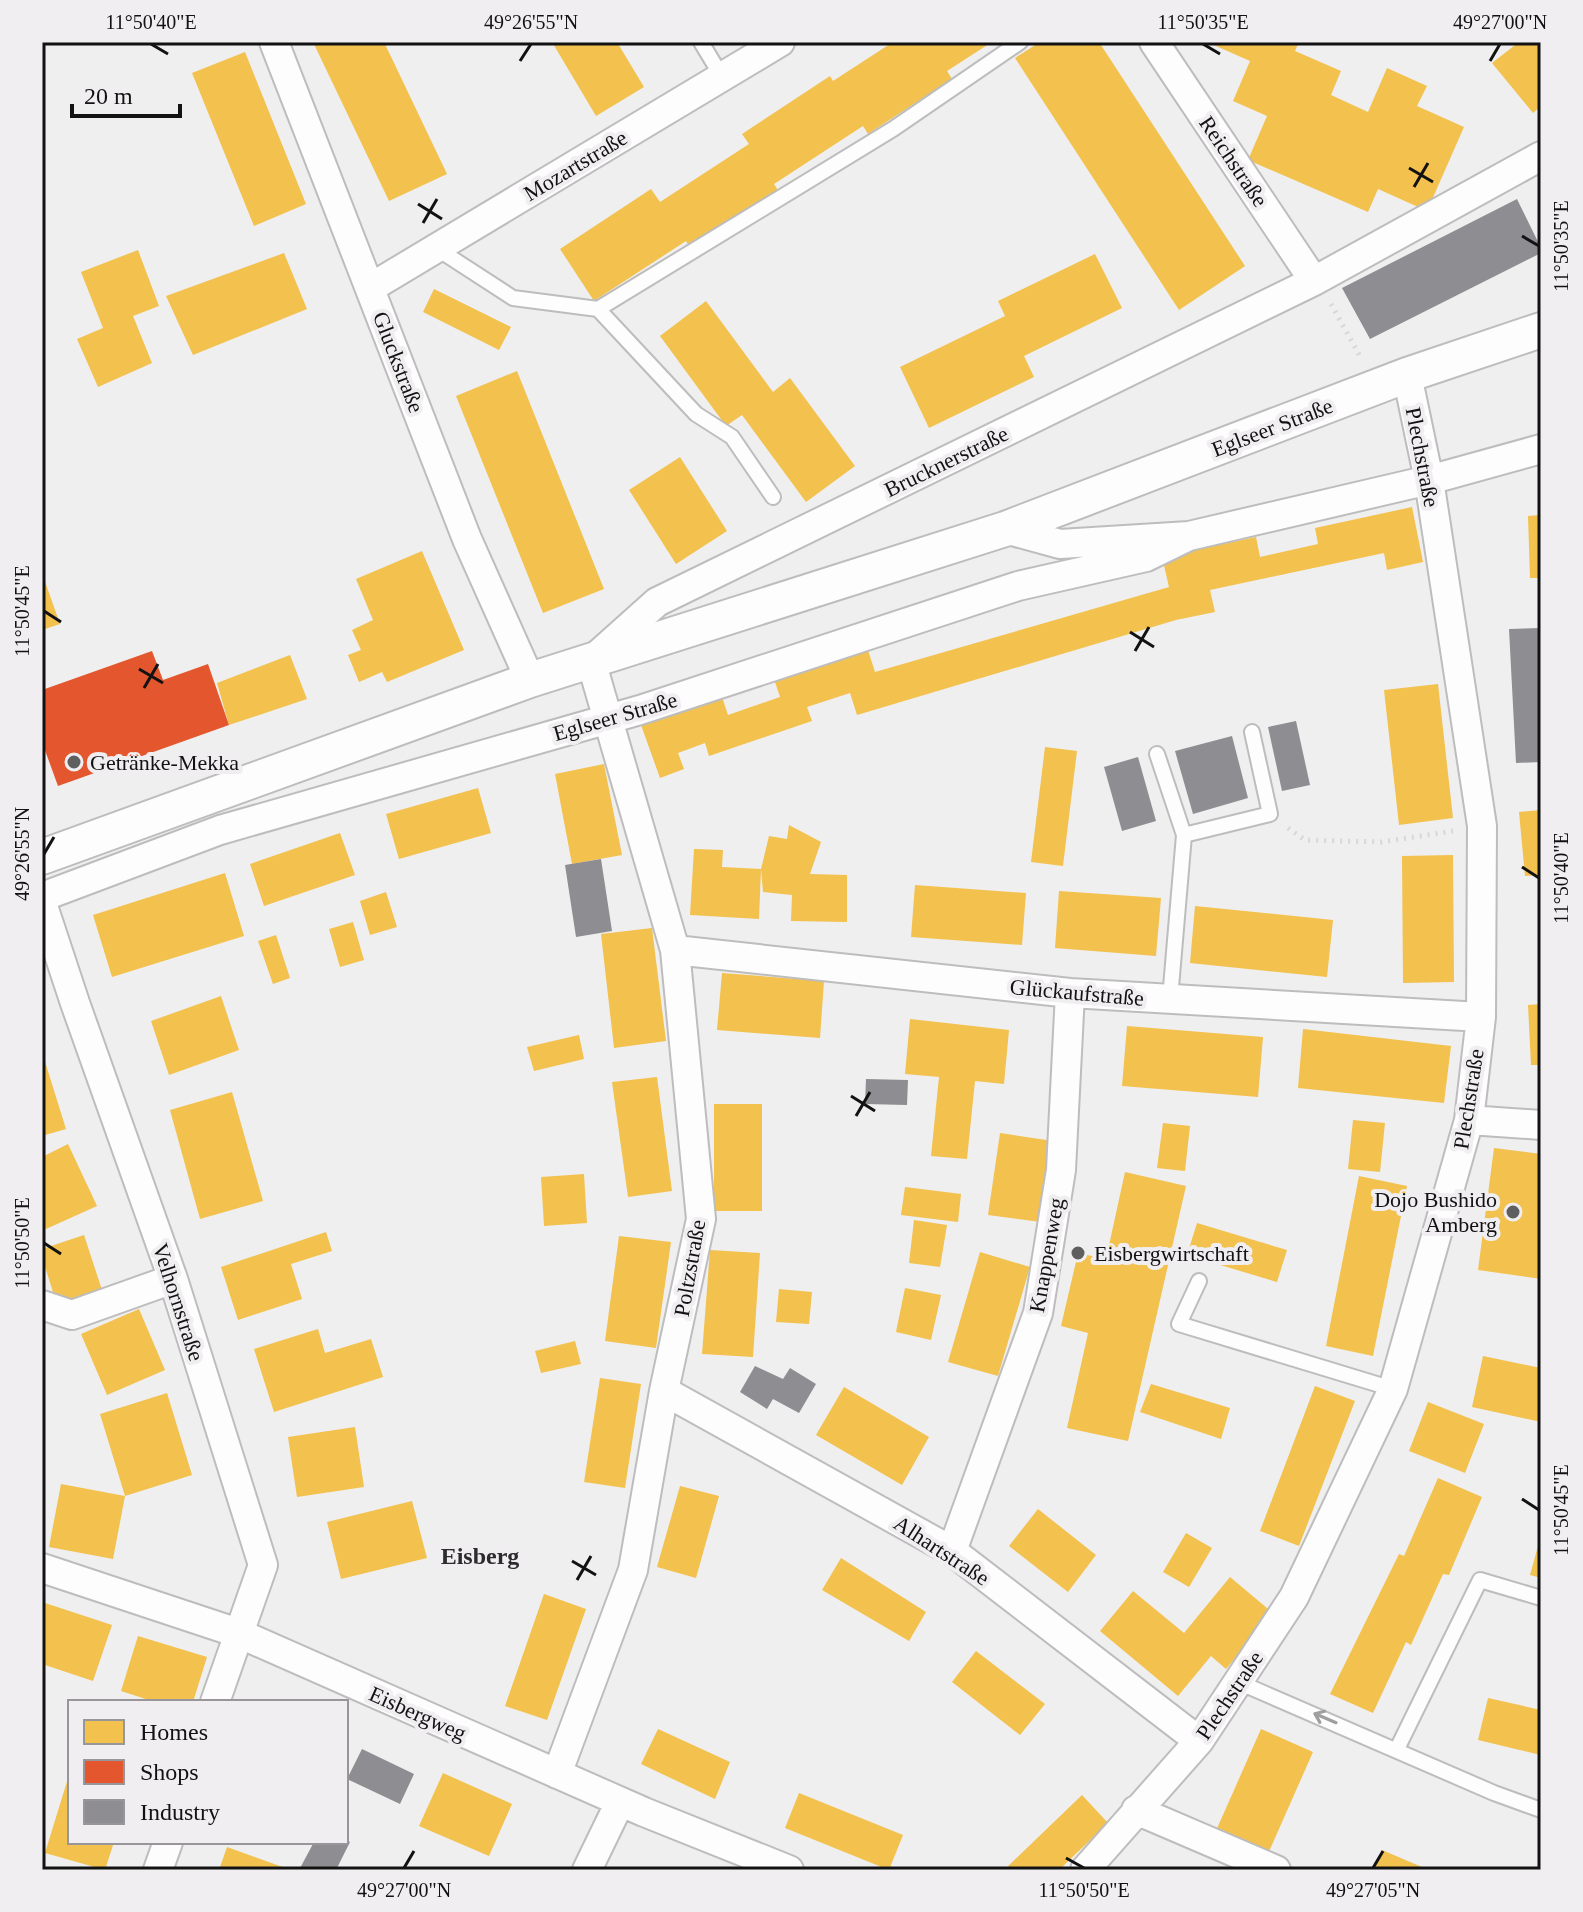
<svg xmlns="http://www.w3.org/2000/svg" width="1583" height="1912" font-family="'Times New Roman',serif">
<rect width="100%" height="100%" fill="#efefef"/>
<path fill="#f2c14e" d="M313,42H384L447,174L389,201Z
M552,42H617L644,87L596,116Z
M893,42H992L947,71L952,79L868,134L863,126L774,184L779,192L691,250L686,241L594,301L560,249L651,189L660,202L749,144L742,134L830,76L833,81Z
M1040,42H1099L1245,266L1179,310L1015,58Z
M1207,42H1299L1295,51L1341,71L1331,95L1368,112L1387,68L1427,86L1417,106L1464,127L1427,211L1378,189L1368,212L1248,160L1267,116L1233,101L1250,61Z
M1519,42H1541V106L1533,113L1492,63Z
M245,52L306,204L254,226L192,73Z
M138,250L159,306L133,316L152,363L98,387L77,339L103,328L81,272Z
M284,253L307,309L193,355L166,296Z
M1095,254L1122,308L1024,356L1034,377L929,428L900,367L1005,316L998,301Z
M434,289L511,327L499,350L423,312Z
M706,301L773,392L790,378L855,466L806,502L742,415L726,426L660,336Z
M517,371L604,589L543,613L456,396Z
M680,457L727,531L676,564L629,490Z
M1412,507L1423,562L1387,570L1384,553L1210,590L1215,612L1176,620L857,715L850,693L807,707L812,721L709,756L705,743L678,753L684,769L660,778L641,725L722,697L728,715L780,697L774,679L867,647L875,672L1169,587L1162,557L1256,537L1260,557L1318,544L1315,528Z
M1541,515V578H1530L1528,516Z
M422,551L464,650L387,682L382,672L359,682L348,655L361,650L352,630L373,620L356,579Z
M42,573L60,624L42,630Z
M290,655L307,699L229,725L217,683Z
M1438,684L1453,818L1399,825L1384,690Z
M1045,747L1077,751L1063,866L1031,862Z
M604,764L622,855L572,864L555,774Z
M478,788L491,833L399,859L386,814Z
M1541,810V875L1525,876L1519,812Z
M789,825L821,842L810,874L847,875V922L791,921L792,895L763,892L761,869L769,836L787,839Z
M340,833L355,875L264,906L250,864Z
M694,849L723,850L722,867L761,869L759,919L690,915Z
M1453,855L1454,982L1403,983L1402,856Z
M225,873L244,936L112,977L93,915Z
M915,885L1026,893L1022,945L911,937Z
M1059,891L1161,898L1156,956L1055,948Z
M386,892L397,927L370,935L360,901Z
M1195,906L1333,920L1327,977L1190,963Z
M353,922L364,960L340,967L329,929Z
M652,928L666,1041L614,1048L601,934Z
M276,935L290,978L273,984L258,941Z
M722,973L824,981L820,1038L717,1030Z
M221,996L239,1050L169,1075L151,1021Z
M1541,1004V1065H1531L1528,1005Z
M910,1019L1009,1030L1004,1084L975,1081L967,1159L931,1156L939,1077L905,1074Z
M1127,1026L1263,1037L1258,1097L1122,1086Z
M1303,1029L1451,1046L1444,1103L1298,1088Z
M579,1035L584,1059L534,1071L527,1047Z
M42,1052L66,1129L42,1136Z
M657,1077L672,1191L628,1197L612,1082Z
M232,1092L263,1201L200,1219L170,1110Z
M714,1104H762V1211H714Z
M1353,1120L1385,1123L1380,1172L1348,1169Z
M1163,1123L1190,1126L1185,1171L1157,1168Z
M1000,1133L1053,1141L1041,1222L988,1215Z
M68,1144L97,1206L46,1229L42,1220V1157Z
M1494,1148L1541,1154V1279L1478,1270Z
M1125,1172L1186,1186L1128,1441L1067,1428L1088,1333L1061,1326L1078,1253L1106,1259Z
M584,1174L587,1223L544,1226L541,1177Z
M1359,1176L1407,1186L1373,1356L1326,1346Z
M905,1187L961,1194L958,1222L901,1215Z
M914,1220L947,1225L940,1267L909,1263Z
M1197,1223L1287,1250L1277,1282L1187,1255Z
M326,1232L332,1251L291,1264L302,1299L238,1320L221,1267Z
M84,1235L102,1290L57,1305L42,1257V1249Z
M619,1236L671,1242L656,1348L605,1341Z
M710,1250L760,1253L753,1357L702,1354Z
M980,1252L1030,1267L998,1376L948,1362Z
M905,1288L941,1295L931,1340L896,1332Z
M779,1289L812,1292L809,1324L776,1322Z
M139,1309L165,1370L107,1395L81,1334Z
M318,1329L325,1353L371,1339L383,1377L274,1412L254,1349Z
M575,1341L581,1364L541,1373L535,1351Z
M1483,1356L1541,1368V1422L1472,1407Z
M600,1378L641,1384L625,1488L584,1482Z
M1151,1384L1230,1408L1221,1439L1140,1412Z
M1315,1386L1355,1401L1299,1546L1260,1531Z
M844,1387L929,1437L902,1485L816,1435Z
M167,1393L192,1475L125,1496L100,1414Z
M1428,1402L1484,1424L1465,1473L1409,1451Z
M355,1427L364,1487L297,1497L288,1437Z
M1438,1478L1482,1497L1449,1575L1443,1574L1411,1645L1406,1642L1373,1713L1330,1694L1399,1554L1404,1556Z
M61,1484L125,1496L113,1559L49,1547Z
M680,1486L719,1496L696,1578L657,1567Z
M412,1501L427,1558L341,1579L327,1522Z
M1038,1509L1096,1555L1068,1592L1009,1546Z
M1186,1533L1212,1548L1189,1587L1163,1572Z
M1540,1539H1541V1578L1530,1575Z
M841,1558L926,1612L909,1641L822,1590Z
M1230,1577L1273,1613L1226,1669L1211,1656L1178,1696L1100,1631L1133,1591L1184,1633Z
M544,1594L586,1609L547,1720L505,1706Z
M42,1602L112,1625L93,1681L42,1664Z
M138,1636L207,1657L193,1702H155L121,1691Z
M976,1651L1045,1704L1020,1735L952,1682Z
M1488,1698L1541,1710V1755L1478,1740Z
M658,1729L730,1762L715,1799L641,1764Z
M1261,1729L1313,1752L1267,1856L1215,1833Z
M443,1773L512,1804L489,1856L419,1826Z
M69,1775L70,1842H114L105,1870L45,1853Z
M799,1793L903,1835L889,1870L785,1828Z
M1082,1795L1108,1823L1059,1870H1004Z
M227,1847L291,1870H219Z
M1382,1850L1429,1870H1374Z"/>
<path fill="#e4572e" d="M152,651L163,680L208,664L229,725L58,786L42,742V690Z"/>
<path fill="#8d8d92" d="M1517,199L1541,248V253L1370,339L1342,288Z
M1541,628V762L1516,763L1509,629Z
M1296,721L1310,785L1282,791L1268,727Z
M1232,736L1248,798L1193,814L1175,751Z
M1138,757L1156,821L1122,831L1104,767Z
M601,859L612,931L576,937L565,865Z
M866,1079L908,1080L907,1105L865,1104Z
M755,1366L783,1379L790,1368L816,1384L799,1413L773,1399L767,1409L740,1392Z
M362,1749L414,1774L400,1804L347,1779Z
M346,1840L350,1842L336,1870H299L314,1842Z"/>
<g fill="none" stroke-linecap="round" stroke-linejoin="round">
<defs>
<path id="service" d="M701,42L722,77
M436,248L513,298L598,309L893,129L1020,42
M598,309L696,414L732,437L773,497
M1157,754L1184,835L1170,999
M1184,835L1270,814L1252,732
M1199,1281L1179,1324L1393,1389
M1238,1682L1494,1793L1541,1810
M1397,1749L1480,1580L1541,1598"/>
<path id="minor" d="M274,42L467,539L530,680
M1154,42L1314,281
M370,288L780,42
M1005,529L1060,544L1189,536L1429,480L1541,449
M42,897L220,830L640,710L1018,586L1146,557L1189,536
M42,903L75,1003L173,1279L263,1565L215,1702
M675,950L1070,993L1481,1017
M1469,1120L1541,1125
M42,1305L72,1315L173,1279
M664,1391L952,1551L1199,1741
M952,1551L1038,1313L1061,1170L1070,993
M42,1568L238,1633L644,1812L789,1870
M557,1774L633,1570L664,1391L701,1219L675,950L591,661L657,602L1314,281L1541,156
M1136,1810L1276,1870
M158,1870L168,1842
M587,1870L620,1802
M1085,1870L1199,1741L1294,1597L1393,1389L1469,1120L1481,1017L1482,826L1429,480L1407,375"/>
<path id="tertiary" d="M42,857L530,680L1005,529L1407,375L1541,330"/>
</defs>
<use href="#service" stroke="#bebdbe" stroke-width="18"/>
<use href="#minor" stroke="#bebdbe" stroke-width="32"/>
<use href="#tertiary" stroke="#bebdbe" stroke-width="38"/>
<path stroke="#d8d7d8" stroke-width="5" stroke-dasharray="2 6" stroke-linecap="butt" d="M1331,304L1361,358
M1288,828L1305,840L1382,842L1453,831"/>
<use href="#service" stroke="#fdfdfd" stroke-width="14"/>
<use href="#minor" stroke="#fdfdfd" stroke-width="28"/>
<use href="#tertiary" stroke="#fdfdfd" stroke-width="34"/>
</g>
<defs><path id="oneway-shaft" d="M-6 0H5M1.5-3L5.5 0L1.5 3" fill="none" stroke-width="1.6" stroke-linecap="round" stroke-linejoin="round" transform="scale(2)"/></defs>
<use stroke="#9f9f9f" href="#oneway-shaft" transform="translate(1325 1718) rotate(-157)"/>
<path fill="none" stroke="#131213" stroke-width="3" d="M151,44L168,54M1203,44L1220,54M520,61L531,44M1490,61L1500,44M1409,168L1433,182M1414,187L1428,163M418,204L442,219M423,223L437,199M1522,236L1539,246M44,611L61,622M1130,632L1154,647M1135,651L1149,627M139,669L163,683M144,688L158,664M44,854L54,837M1522,867L1539,878M851,1096L875,1111M856,1116L870,1092M44,1243L61,1254M1522,1499L1539,1510M572,1561L596,1575M577,1580L591,1556M1066,1858L1084,1868M404,1868L414,1851M1373,1868L1383,1851"/>
<g fill="#605f60" stroke="#f0eef0" stroke-width="3">
<circle cx="74" cy="762" r="8"/>
<circle cx="1513" cy="1212" r="8"/>
<circle cx="1078" cy="1253" r="8"/>
</g>
<g text-anchor="middle" stroke-width="8" stroke-linejoin="round" paint-order="stroke">
<g font-size="22" fill="#131213" stroke="#f0eef0">
<text transform="translate(1234 161) rotate(56)" y="8">Reichstraße</text>
<text transform="translate(575 165) rotate(-31)" y="8">Mozartstraße</text>
<text transform="translate(399 362) rotate(69)" y="8">Gluckstraße</text>
<text transform="translate(1272 427) rotate(-21)" y="8">Eglseer Straße</text>
<text transform="translate(1423 457) rotate(79)" y="8">Plechstraße</text>
<text transform="translate(946 461) rotate(-26)" y="8">Brucknerstraße</text>
<text transform="translate(615 716) rotate(-16)" y="8">Eglseer Straße</text>
<text transform="translate(1077 992) rotate(5)" y="8">Glückaufstraße</text>
<text transform="translate(1468 1099) rotate(-81)" y="8">Plechstraße</text>
<text transform="translate(1046 1255) rotate(-80)" y="8">Knappenweg</text>
<text transform="translate(689 1268) rotate(-80)" y="8">Poltzstraße</text>
<text transform="translate(179 1302) rotate(72)" y="8">Velhornstraße</text>
<text transform="translate(942 1550) rotate(33)" y="8">Alhartstraße</text>
<text transform="translate(1229 1695) rotate(-56)" y="8">Plechstraße</text>
<text transform="translate(418 1713) rotate(24)" y="8">Eisbergweg</text>
</g>
<g font-size="22" fill="#131213" stroke="#f0eef0" text-anchor="start">
<text x="90" y="770">Getränke-Mekka</text>
<text x="1497" y="1207" text-anchor="end">Dojo Bushido<tspan x="1497" dy="25">Amberg</tspan></text>
<text x="1094" y="1261">Eisbergwirtschaft</text>
</g>
<g font-size="24" font-weight="bold" fill="#2c2b2d" stroke="#f0eef0">
<text x="480" y="1564">Eisberg</text>
</g>
</g>
<rect width="1583" height="1912" fill="none" stroke="#f0eef0" stroke-width="88"/>
<rect x="68" y="1700" width="280" height="144" fill="#f0eef0" stroke="#989698" stroke-width="2"/>
<rect x="84" y="1720" width="40" height="24" fill="#f2c14e" stroke="#989698" stroke-width="2"/>
<text x="140" y="1740" font-size="24" fill="#131213">Homes</text>
<rect x="84" y="1760" width="40" height="24" fill="#e4572e" stroke="#989698" stroke-width="2"/>
<text x="140" y="1780" font-size="24" fill="#131213">Shops</text>
<rect x="84" y="1800" width="40" height="24" fill="#8d8d92" stroke="#989698" stroke-width="2"/>
<text x="140" y="1820" font-size="24" fill="#131213">Industry</text>
<path d="M72 104v12h108v-12" fill="none" stroke="#131213" stroke-width="4"/>
<text x="84" y="104" font-size="24" fill="#131213" stroke="#f0eef0" stroke-width="6" paint-order="stroke">20 m</text>
<rect x="44" y="44" width="1495" height="1824" fill="none" stroke="#131213" stroke-width="3"/>
<g font-size="20" text-anchor="middle" fill="#131213">
<text x="151" y="29">11°50'40"E</text>
<text x="531" y="29">49°26'55"N</text>
<text x="1203" y="29">11°50'35"E</text>
<text x="1500" y="29">49°27'00"N</text>
<text transform="translate(1561 246) rotate(-90)" y="7">11°50'35"E</text>
<text transform="translate(22 611) rotate(-90)" y="7">11°50'45"E</text>
<text transform="translate(22 854) rotate(-90)" y="7">49°26'55"N</text>
<text transform="translate(1561 878) rotate(-90)" y="7">11°50'40"E</text>
<text transform="translate(22 1243) rotate(-90)" y="7">11°50'50"E</text>
<text transform="translate(1561 1510) rotate(-90)" y="7">11°50'45"E</text>
<text x="404" y="1897">49°27'00"N</text>
<text x="1084" y="1897">11°50'50"E</text>
<text x="1373" y="1897">49°27'05"N</text>
</g>
</svg>
